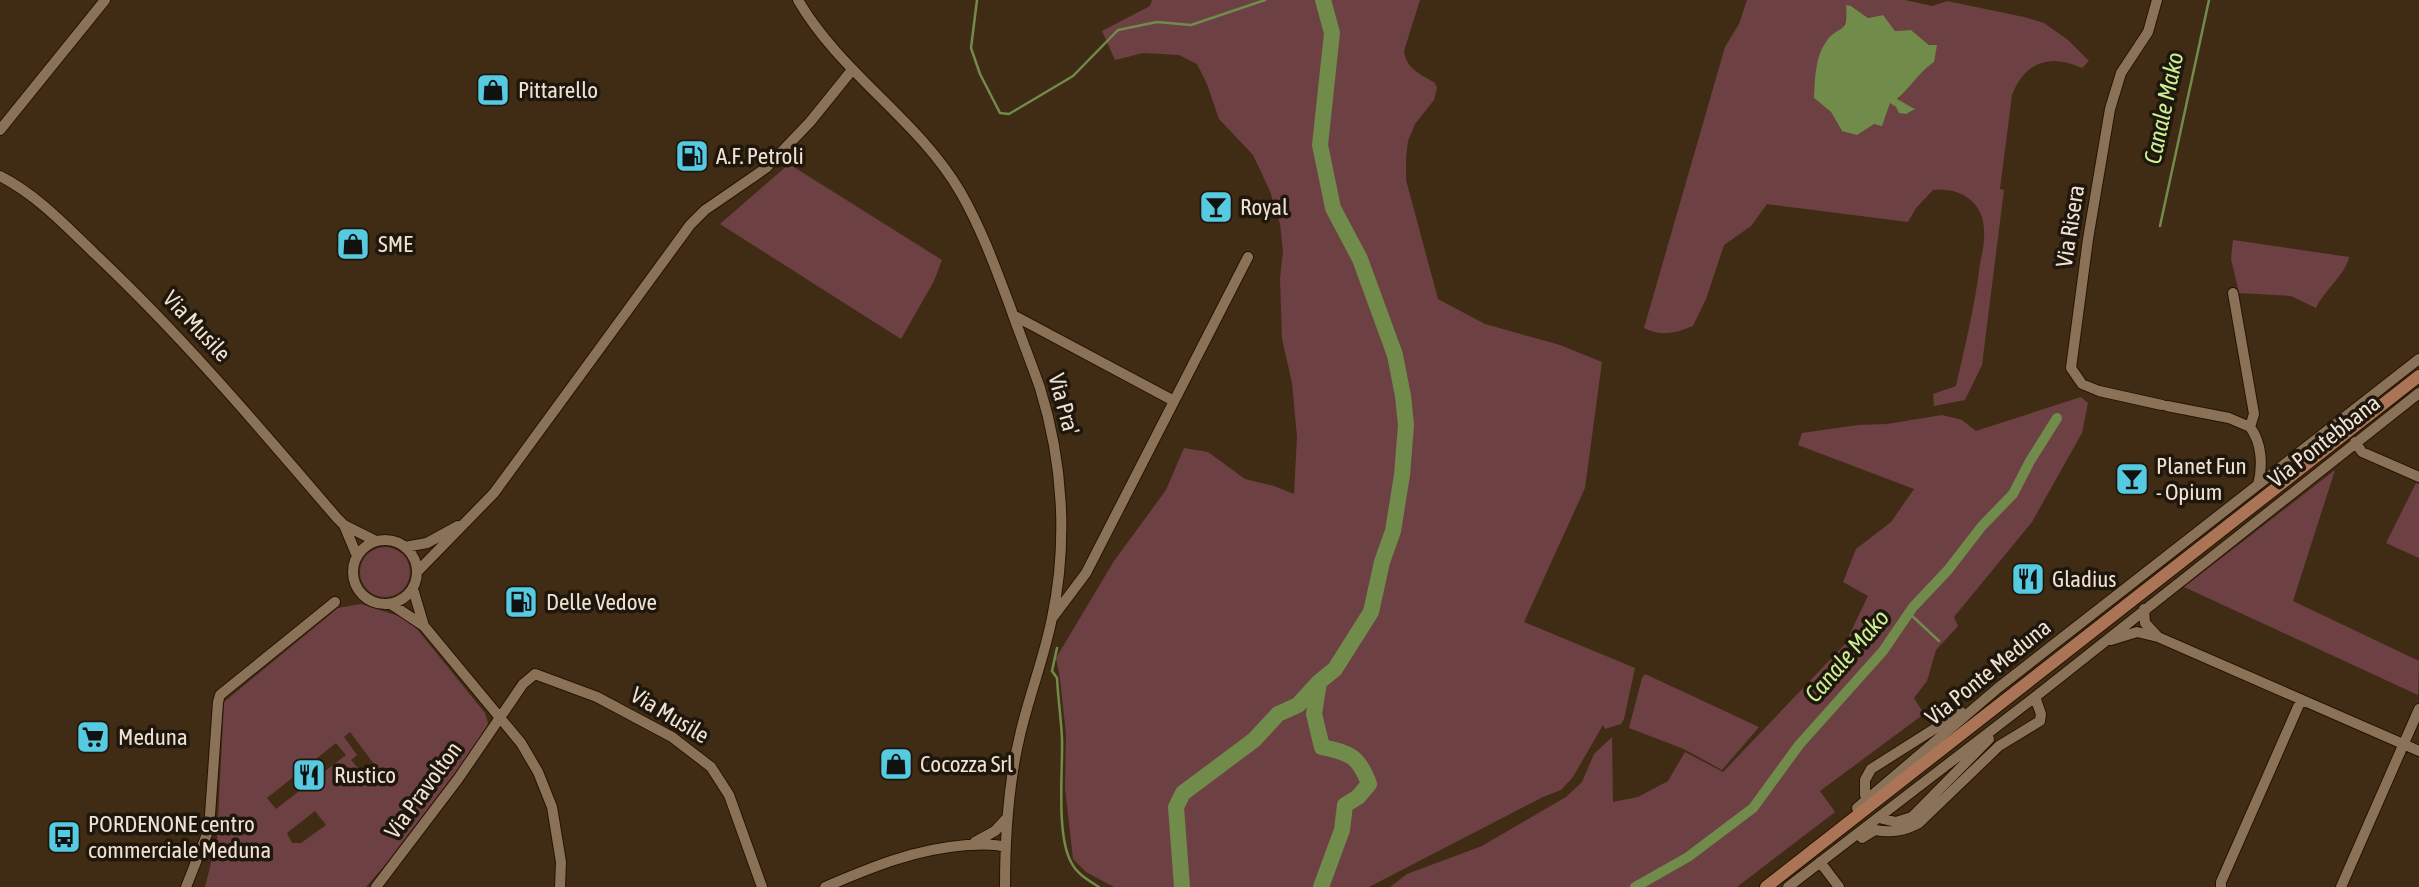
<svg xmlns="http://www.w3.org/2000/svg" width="2419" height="887" font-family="'Asap Condensed',sans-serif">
<rect width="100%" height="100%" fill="#402c14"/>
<path fill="#6d4044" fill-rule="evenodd" d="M1152,0H1420L1404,51C1406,69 1422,75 1435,83L1437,88L1434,100L1415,124L1408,141L1406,158V180L1438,299L1485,324L1560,345L1602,362L1585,488L1524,622L1635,668L1624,719L1621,724L1605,729L1603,725L1573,777L1561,790L1543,797L1369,887H1114L1086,872L1073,859L1065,788L1066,734L1060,679L1056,658L1114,561L1166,490L1184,448L1208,452L1245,479L1274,486L1294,494L1297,437L1292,383L1282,339L1280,278L1283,251L1280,224L1270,191L1253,155L1219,119L1207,84L1197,64L1179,55L1143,53L1115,60L1102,31L1150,6Z
M1747,0H1905L1932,6L1947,1L2024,17L2044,23L2068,40L2089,61L2082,68C2050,53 2025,62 2012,95L2000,189L2004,190L1982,365L1965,400L1934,406L1933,394L1956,386C1965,346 1975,305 1980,264C1982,253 1985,242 1984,231C1984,202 1960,187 1933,190L1916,208L1908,222L1767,204L1751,226L1724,245L1706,299L1693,326C1676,333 1661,337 1644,328L1725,47L1739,24ZM1851,6L1868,18L1882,15L1895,31L1911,30L1929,45L1934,62C1918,72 1910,87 1897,100L1914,108L1896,107L1890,102L1842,131L1831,112L1814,98L1819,58L1842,30Z
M789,164L942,260L934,281L901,339L720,224Z
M2233,240L2349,257C2346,274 2325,289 2316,308L2291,296L2239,293L2231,259Z
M2081,397L2088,403L2082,433L2032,522L1954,617L1958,626L1936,650L1927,681L1914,698L1924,714L1820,791L1835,812L1737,887H1390L1407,874L1482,846L1566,797L1582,782L1594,754L1612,737L1613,802L1638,797L1668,781L1685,752L1723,772L1845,644L1868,596L1843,582L1856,549L1891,522L1914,489L1798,445L1802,433L1858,425L1887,424L1942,415L1962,420L1976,431Z
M2335,470L2293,601L2419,661L2418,695L2184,587Z
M2416,483L2419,484V558L2386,543Z
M360 572a25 25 0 1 1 50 0a25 25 0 1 1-50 0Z
M361,604L405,618L417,629L485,713L488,723L484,735L387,863L366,887H205L217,839L224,702L338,608ZM350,732L380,772L369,781L351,760L357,755L344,737ZM336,743L346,755L276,809L267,798ZM315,811L326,825L301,843H292L287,833Z
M1645,674L1759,727L1722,770L1684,749L1629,728L1642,678Z"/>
<path fill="#718b4b" d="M1846,5L1851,6L1868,18L1883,15L1895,31L1911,30L1929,45H1937L1934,62C1919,72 1911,87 1897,99L1915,109L1906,114L1899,113L1896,107L1890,103L1882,126L1874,124L1857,135L1842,131L1831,112L1814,98C1815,80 1815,57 1826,42C1837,24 1849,37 1846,5Z"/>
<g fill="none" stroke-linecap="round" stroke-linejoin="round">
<path stroke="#718b4b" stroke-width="2.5" d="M977,0L971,48L980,74L1000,113L1009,114L1073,76L1118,30L1157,22L1191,25L1265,0
M2160,226L2209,0
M1909,613L1939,641
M1057,648L1052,671L1057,678C1058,698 1061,718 1062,738C1063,770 1056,834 1071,862C1077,874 1088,880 1099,887"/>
<path stroke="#718b4b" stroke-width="10" d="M1635,887L1688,857L1753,808L1799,745L1883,651L1913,607L1948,570L1982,526L2013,494L2030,461L2057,418"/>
<path stroke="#718b4b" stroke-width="16" d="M1182,887L1176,807L1183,793L1254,740L1278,714L1298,705L1319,682
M1321,887L1342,830L1345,805L1358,797L1369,784C1359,756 1350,753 1322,747L1314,714L1319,682L1335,669L1371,612L1382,562L1393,531L1402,475L1406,425L1403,396L1395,355L1360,259L1333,208L1320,145L1332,33L1323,0"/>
<defs>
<path id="minor" d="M798,0C841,74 918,119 961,193C982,230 996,269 1011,309C1020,335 1031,362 1040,388C1063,462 1068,542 1052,618C1044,658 1029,696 1020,735C1008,785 1005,835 1005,887
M2157,0L2148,32L2121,73L2110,109L2088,239L2071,368L2082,384L2099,391L2162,405
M0,130L105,0
M0,176C37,195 65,225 95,254C182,336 259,427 337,518L344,525L376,541
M2233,293L2254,414L2250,427
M1013,315L1174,401
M2167,406L2229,418L2250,427C2262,443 2263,466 2258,485
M2355,442L2362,452L2419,477
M344,525L357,556
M353 572a32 32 0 1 1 64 0a32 32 0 1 1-64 0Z
M405,547L427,543L458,526
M417,572L494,493L690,225L705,210L766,168L810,122L852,70
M413,589L424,626
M391,604L424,626L521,743L538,772L552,807L561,862L560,887
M1053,617L1086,573L1248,257
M2158,637L2419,751
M2111,640L2137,632L2158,637L2145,623L2144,609
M1865,795V780L1871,769L1961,712
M1857,808L1998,688L2419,359
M1883,819L1896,822L1912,817L1989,739
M1862,838L1875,830C1892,833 1904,831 1919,823L1999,746L2040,721L2041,714L2035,697
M975,842L995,831L1006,819
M1820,862L1839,887
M186,887L209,829L218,702L220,695L335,602
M376,887L458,779L523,684L535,674L597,697L672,737L711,767L729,795L762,887
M825,887C872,867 915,849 967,845C980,845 992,843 1005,847
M1788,887L2035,697L2419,393
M2221,887V882L2301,700
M2341,887L2419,709"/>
<path id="major" d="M1766,887L2419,376"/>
</defs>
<use href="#minor" stroke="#261400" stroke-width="12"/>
<use href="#major" stroke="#261400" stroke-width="14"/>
<use href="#minor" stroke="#897258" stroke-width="10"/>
<use href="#major" stroke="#ab7457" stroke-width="12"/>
</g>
<defs>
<symbol id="shop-square" viewBox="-11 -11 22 22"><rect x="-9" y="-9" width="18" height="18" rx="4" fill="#55cae0" stroke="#20170c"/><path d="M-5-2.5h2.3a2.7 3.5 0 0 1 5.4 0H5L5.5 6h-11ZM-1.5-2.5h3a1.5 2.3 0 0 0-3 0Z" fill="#111"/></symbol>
<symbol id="fuel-square" viewBox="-11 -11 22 22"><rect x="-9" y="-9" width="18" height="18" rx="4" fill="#55cae0" stroke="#20170c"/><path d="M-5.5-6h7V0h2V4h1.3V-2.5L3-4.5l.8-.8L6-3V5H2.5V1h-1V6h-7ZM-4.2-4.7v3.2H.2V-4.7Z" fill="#111"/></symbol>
<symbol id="bar-square" viewBox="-11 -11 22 22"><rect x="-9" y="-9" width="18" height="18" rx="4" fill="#55cae0" stroke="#20170c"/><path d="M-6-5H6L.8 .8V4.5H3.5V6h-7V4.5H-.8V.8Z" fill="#111"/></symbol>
<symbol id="restaurant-square" viewBox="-11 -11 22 22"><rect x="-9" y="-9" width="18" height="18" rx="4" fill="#55cae0" stroke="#20170c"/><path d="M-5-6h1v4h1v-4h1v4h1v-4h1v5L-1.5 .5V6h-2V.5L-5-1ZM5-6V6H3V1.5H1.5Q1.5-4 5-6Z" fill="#111"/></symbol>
<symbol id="supermarket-square" viewBox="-11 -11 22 22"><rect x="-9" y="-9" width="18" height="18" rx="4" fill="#55cae0" stroke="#20170c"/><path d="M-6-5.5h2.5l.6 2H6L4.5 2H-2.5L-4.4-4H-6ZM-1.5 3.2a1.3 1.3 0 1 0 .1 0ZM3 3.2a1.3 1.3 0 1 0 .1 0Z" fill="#111"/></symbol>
<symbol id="bus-square" viewBox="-11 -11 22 22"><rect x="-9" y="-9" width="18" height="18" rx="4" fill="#55cae0" stroke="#20170c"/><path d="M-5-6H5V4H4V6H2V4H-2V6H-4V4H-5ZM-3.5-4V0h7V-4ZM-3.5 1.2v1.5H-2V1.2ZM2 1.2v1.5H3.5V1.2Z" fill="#111"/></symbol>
</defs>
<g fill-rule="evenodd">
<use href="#shop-square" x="474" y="71" width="38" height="38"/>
<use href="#fuel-square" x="673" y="137" width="38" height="38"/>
<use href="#bar-square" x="1197" y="188" width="38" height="38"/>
<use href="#shop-square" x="334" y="225" width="38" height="38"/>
<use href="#bar-square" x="2113" y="460" width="38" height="38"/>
<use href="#restaurant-square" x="2009" y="560" width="38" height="38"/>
<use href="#fuel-square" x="502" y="583" width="38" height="38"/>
<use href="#supermarket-square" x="74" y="718" width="38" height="38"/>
<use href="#shop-square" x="877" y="745" width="38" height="38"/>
<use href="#restaurant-square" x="290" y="756" width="38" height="38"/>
<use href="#bus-square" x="45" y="818" width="38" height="38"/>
</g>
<g text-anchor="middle" stroke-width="7" stroke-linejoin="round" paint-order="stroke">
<g font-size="23" fill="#efe2d4" stroke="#20170c" text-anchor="start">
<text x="518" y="98">Pittarello</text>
<text x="716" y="164">A.F. Petroli</text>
<text x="1240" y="215">Royal</text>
<text x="378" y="252">SME</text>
<text x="2156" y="474">Planet Fun<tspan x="2156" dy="26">- Opium</tspan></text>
<text x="2052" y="587">Gladius</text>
<text x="546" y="610">Delle Vedove</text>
<text x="118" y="745">Meduna</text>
<text x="920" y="772">Cocozza Srl</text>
<text x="334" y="783">Rustico</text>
<text x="88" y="832">PORDENONE centro<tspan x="88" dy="26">commerciale Meduna</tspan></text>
</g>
<g font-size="23" fill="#efe2d4" stroke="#20170c">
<text transform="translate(2070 226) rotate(-81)" y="8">Via Risera</text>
<text transform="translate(197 326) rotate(47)" y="8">Via Musile</text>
<text transform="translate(1064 404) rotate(75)" y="8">Via Pra'</text>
<text transform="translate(2324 441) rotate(-38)" y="8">Via Pontebbana</text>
<text transform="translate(1988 672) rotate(-39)" y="8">Via Ponte Meduna</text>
<text transform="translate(670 715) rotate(31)" y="8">Via Musile</text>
<text transform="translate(423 790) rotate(-54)" y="8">Via Pravolton</text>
</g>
<g font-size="24" font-style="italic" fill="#caf195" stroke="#20170c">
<text transform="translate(2164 108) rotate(-78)" y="8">Canale Mako</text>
<text transform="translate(1847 656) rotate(-49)" y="8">Canale Mako</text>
</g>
</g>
</svg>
